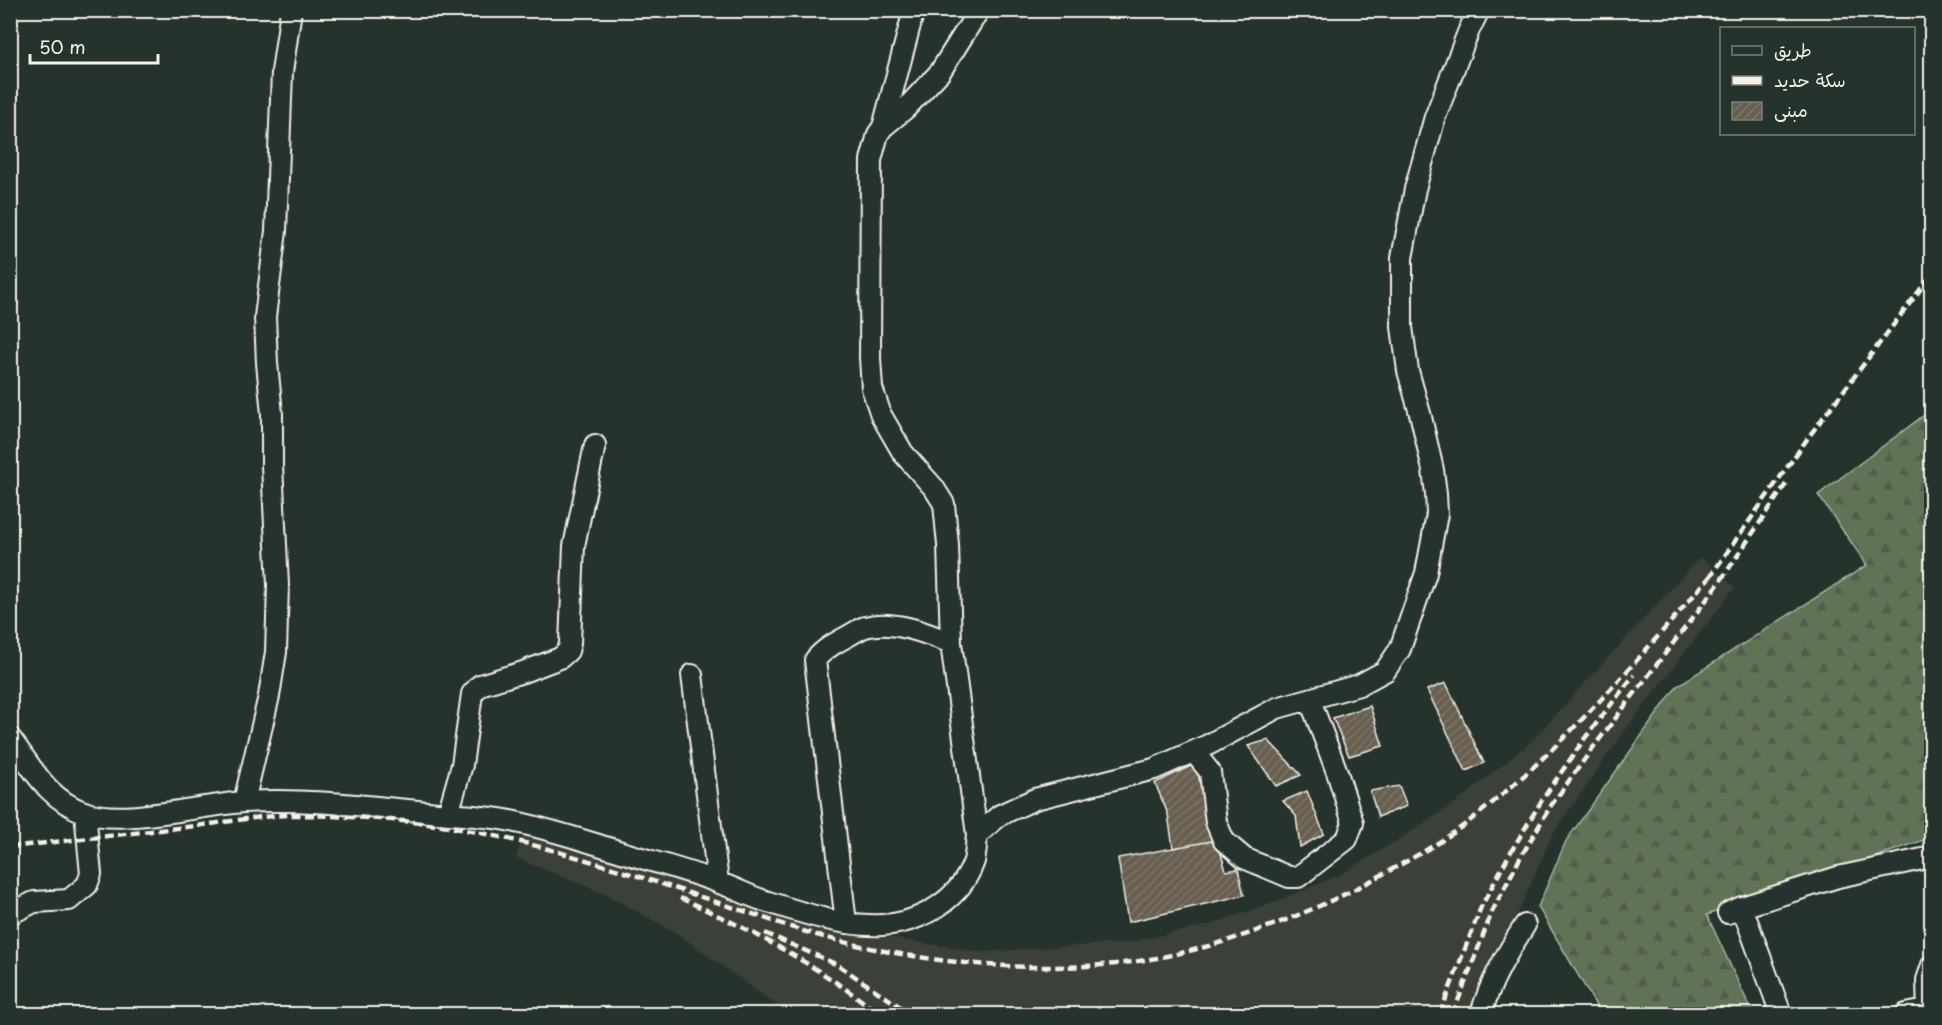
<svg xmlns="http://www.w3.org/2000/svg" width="1942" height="1025" font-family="'Playpen Sans','Playpen Sans Arabic',sans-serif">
<defs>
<pattern id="forest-firs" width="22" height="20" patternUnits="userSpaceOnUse" patternTransform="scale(1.5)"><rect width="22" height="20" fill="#617356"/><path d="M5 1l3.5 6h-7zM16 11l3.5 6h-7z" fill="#545b4d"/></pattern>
<pattern id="building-hatch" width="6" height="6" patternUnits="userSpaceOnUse" patternTransform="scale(1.5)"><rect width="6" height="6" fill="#675e50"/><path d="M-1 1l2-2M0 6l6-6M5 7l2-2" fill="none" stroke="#7d7669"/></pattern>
</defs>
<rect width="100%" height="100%" fill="#26332d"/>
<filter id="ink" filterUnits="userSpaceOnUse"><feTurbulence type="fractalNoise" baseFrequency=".0167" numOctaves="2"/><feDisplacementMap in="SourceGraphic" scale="12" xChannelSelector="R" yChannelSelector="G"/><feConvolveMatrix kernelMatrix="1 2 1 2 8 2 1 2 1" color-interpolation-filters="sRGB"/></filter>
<g filter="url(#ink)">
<path fill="#3a4038" d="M1700,557L1735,587L1626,729L1552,835L1519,911L1468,1014H789L678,934L603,893L516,858L524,833L704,887L749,905L837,929L978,952L1126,943L1209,925L1283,899L1341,874L1403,837L1454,804L1531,742Z"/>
<path fill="url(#forest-firs)" stroke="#aab29f" stroke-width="1.5" d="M1931,410V845L1924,840L1707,915L1753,1014H1601L1538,907L1566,841L1677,686L1867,565L1818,495Z"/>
<path fill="url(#building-hatch)" stroke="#f4f1e8" stroke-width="1.5" d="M1446,683L1484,763L1466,771L1427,690Z
M1370,706L1383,746L1349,756L1333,718Z
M1268,740L1301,775L1276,786L1248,746Z
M1195,764L1217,840L1173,848L1168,814L1155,783Z
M1399,786L1407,806L1378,817L1370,791Z
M1307,791L1324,834L1300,847L1296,816L1283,801Z
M1217,840L1226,871L1238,869L1244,895L1128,922L1118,858Z"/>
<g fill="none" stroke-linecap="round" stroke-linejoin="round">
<defs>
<path id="minor" d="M883,127L914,10
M692,675L718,882
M10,738C33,768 46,798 84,812C122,826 201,805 244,802C308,798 373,807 437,813C460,815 484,816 506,820C543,827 579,839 615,850C649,861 684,869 717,882C732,887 747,895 762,900C799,912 843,927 882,925C921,923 961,899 974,861C976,853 976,843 977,835L951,643L948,545L944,504L934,488L903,453L881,415L872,388L870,358L871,160L878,134L883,127L906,108L940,72L979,10
M1194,752L1210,772L1216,822L1224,841L1244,858L1289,877H1298L1347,839L1353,823L1337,772L1310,700
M244,802L269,696L276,652L278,585L272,465V414L267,363L265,317L276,231L282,72L291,10
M448,814L462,765L472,694L480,685L523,672L560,658L568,651L570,643L574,546L595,445
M977,835L1000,815L1035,799L1154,769L1206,746L1277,708L1359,685L1385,671L1400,649L1426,573L1437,514L1436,494L1433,470L1421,417L1408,371L1402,327V258L1415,189L1435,117L1469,30L1479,10
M1742,907L1781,1014
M1728,913L1742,907L1838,877L1927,858L1932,859
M10,914L34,902L69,900L87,885L91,874L85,812
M846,923L815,660C824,649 835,643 848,636C854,633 859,629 865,627C892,619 926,633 951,643
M1481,1014C1490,982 1507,953 1525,925
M1906,1014L1932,1009
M1928,1014L1927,980L1932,965"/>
</defs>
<use href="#minor" stroke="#f4f1e8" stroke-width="24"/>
<use href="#minor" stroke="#26332d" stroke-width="20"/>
<path stroke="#f4f1e8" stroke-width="4.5" stroke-dasharray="9 4.5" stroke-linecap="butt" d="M1709,578L1810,435L1932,274
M10,847C72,840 134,833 196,826C227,822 259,816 289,815C323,815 358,817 392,820C514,830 629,874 744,911C771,920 797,930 824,937C915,961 1008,972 1102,965C1193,959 1297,921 1376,878C1409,860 1443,842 1472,819C1564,748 1638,659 1714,572
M680,898C750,929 819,966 879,1014
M765,933L838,965L911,1014
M1440,1014L1481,907L1509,855L1542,800L1585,738L1634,675
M1453,1014L1492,912L1519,860L1550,807L1595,745L1717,586L1788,481"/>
</g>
</g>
<rect width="1942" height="1025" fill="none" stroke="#26332d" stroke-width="36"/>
<rect x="18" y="18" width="1906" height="989" fill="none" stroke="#f4f1e8" stroke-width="2" filter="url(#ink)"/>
<rect x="1720" y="27" width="195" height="108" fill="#26332d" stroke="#787f78" stroke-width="1.5"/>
<rect x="1732" y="46" width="30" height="9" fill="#26332d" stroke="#787f78" stroke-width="1.5"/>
<text x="1774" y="57" font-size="18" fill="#f4f1e8">طريق</text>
<rect x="1732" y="76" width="30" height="9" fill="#f4f1e8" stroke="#787f78" stroke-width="1.5"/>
<text x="1774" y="87" font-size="18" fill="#f4f1e8">سكة حديد</text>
<rect x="1732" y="102" width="30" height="18" fill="url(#building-hatch)" stroke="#787f78" stroke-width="1.5"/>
<text x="1774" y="117" font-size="18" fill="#f4f1e8">مبنى</text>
<path d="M30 54v9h128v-9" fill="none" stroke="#f4f1e8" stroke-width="3"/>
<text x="39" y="54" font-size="18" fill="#f4f1e8" stroke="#26332d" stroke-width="4.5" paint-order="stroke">50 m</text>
</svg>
